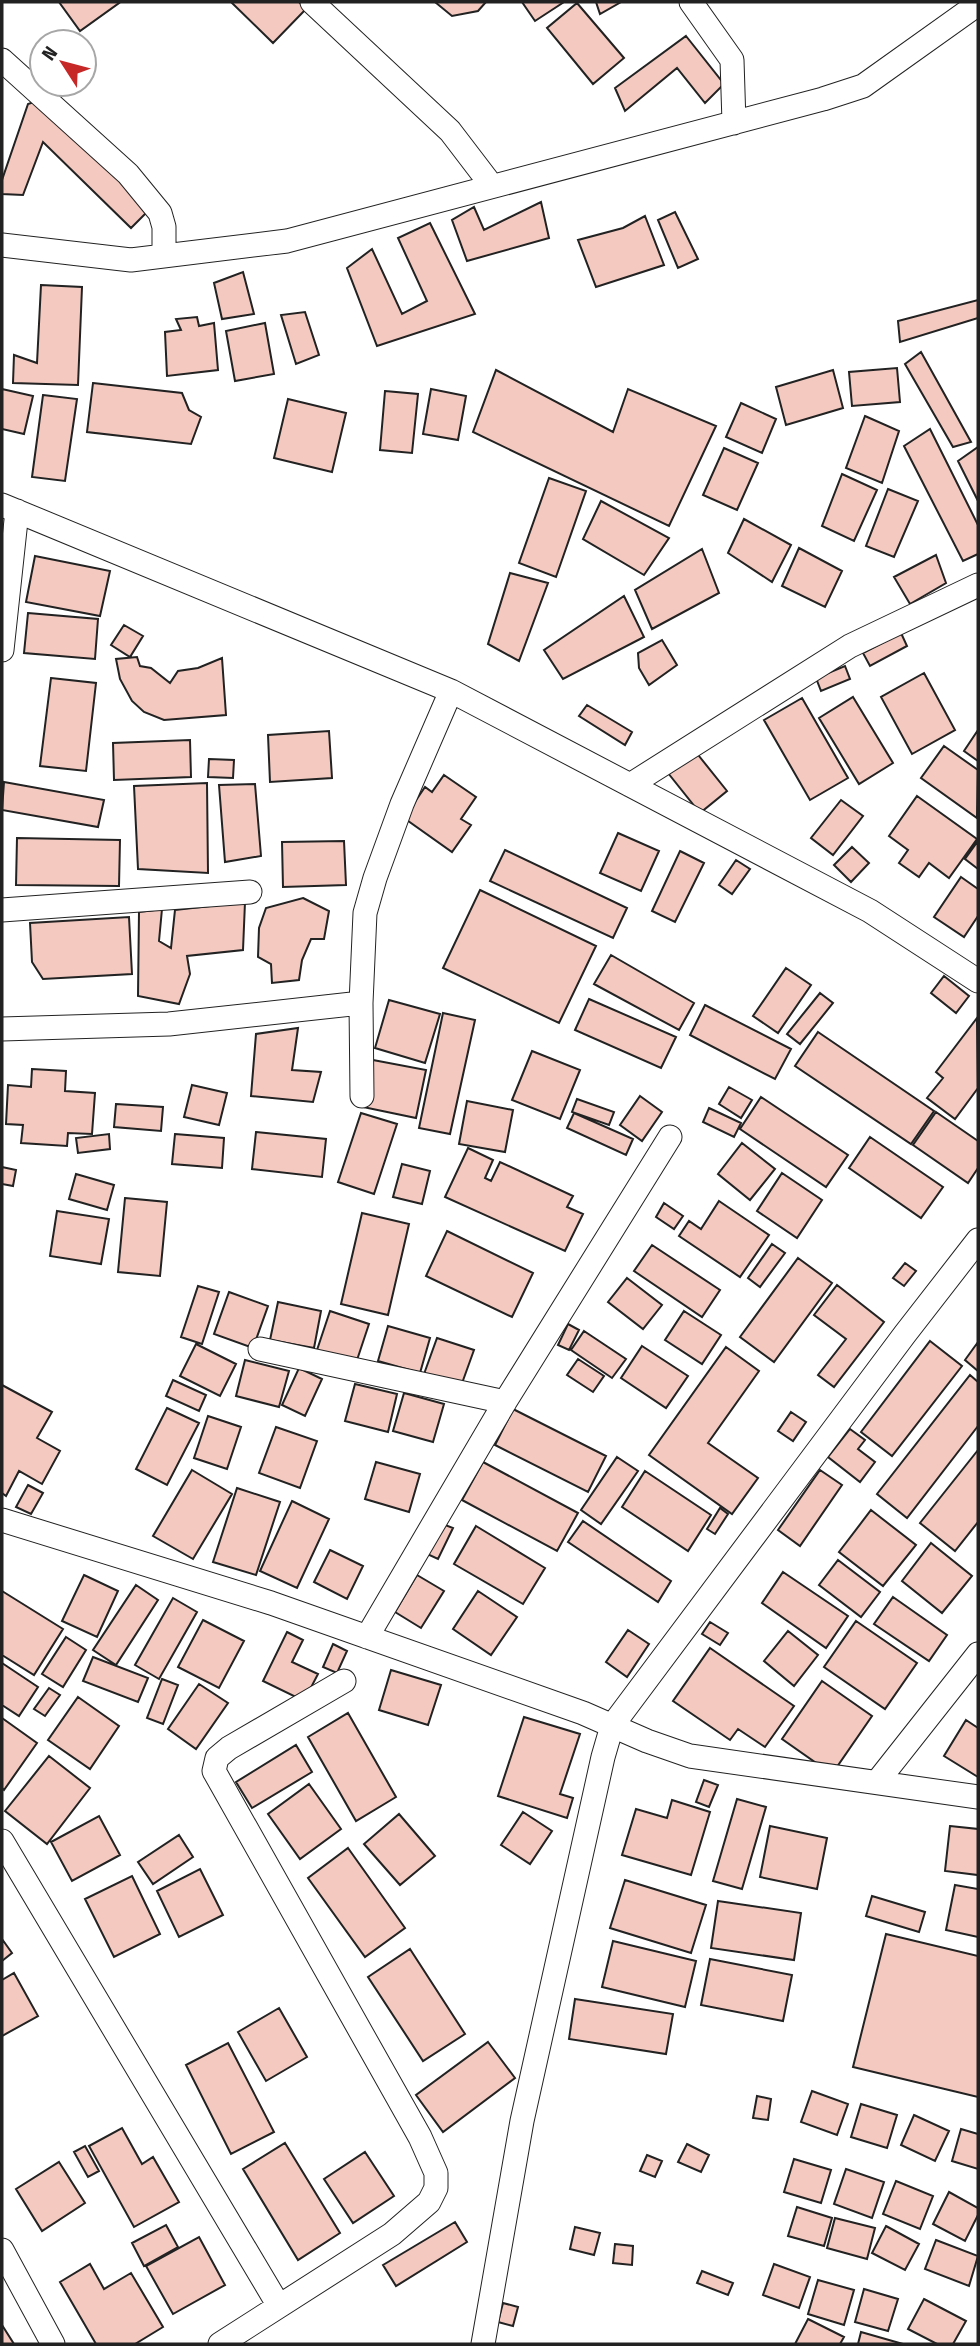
<svg xmlns="http://www.w3.org/2000/svg" width="980" height="2346" font-family="'Fira Sans Condensed',sans-serif">
<rect width="100%" height="100%" fill="#fff"/>
<path fill="#f3c9c0" stroke="#222" stroke-width="2" d="M59,2H118L119,3L80,31Z
M231,2H299L306,9L273,43Z
M435,2H486L478,11L452,16Z
M522,2H564L535,21Z
M596,2H621L600,14Z
M577,3L624,58L593,84L547,28Z
M686,36L724,84L705,103L677,68L625,111L615,88Z
M40,100L150,209L131,228L43,142L23,195L2,194V180L28,104Z
M541,202L549,238L467,261L452,220L474,207L484,230Z
M675,212L698,259L678,268L658,220Z
M645,216L664,265L596,287L578,240L623,228Z
M430,223L475,314L377,346L347,268L372,249L402,314L427,301L398,238Z
M243,272L254,314L222,319L214,283Z
M41,285L82,287L78,385L13,383L14,355L37,363Z
M978,300V318L900,342L898,321Z
M305,312L319,355L296,364L281,315Z
M197,317L199,326L214,323L218,370L167,376L165,332L181,330L176,319Z
M265,323L274,374L235,381L226,331Z
M921,352L971,442L953,447L905,364Z
M897,368L900,402L852,406L849,372Z
M496,370L613,432L628,389L716,426L669,526L473,432Z
M833,370L843,408L786,425L776,387Z
M93,383L182,393L189,410L201,417L191,444L87,432Z
M2,389L33,396L24,434L2,429Z
M431,389L466,396L458,440L423,434Z
M385,391L418,394L412,453L380,450Z
M43,395L77,399L65,481L32,477Z
M288,399L346,413L332,472L274,458Z
M741,403L776,419L762,453L726,437Z
M865,416L899,431L882,483L846,468Z
M930,429L978,525V554L963,561L904,446Z
M978,447V501L958,461Z
M724,448L758,463L737,510L703,495Z
M842,474L877,490L854,541L822,526Z
M549,478L586,491L556,577L519,563Z
M888,489L918,501L894,557L866,546Z
M601,501L669,538L644,575L583,539Z
M744,519L791,545L772,582L728,553Z
M799,548L842,571L825,607L782,586Z
M702,549L719,593L652,629L635,590Z
M936,555L946,583L910,604L894,577Z
M35,556L110,571L100,616L26,602Z
M510,573L548,583L519,661L488,644Z
M624,596L644,637L563,679L544,650Z
M28,613L98,619L95,659L24,653Z
M124,625L143,636L130,657L111,645Z
M901,633L907,646L870,666L863,653Z
M662,640L677,665L649,685L639,668L638,653Z
M137,657L140,666L151,668L170,683L178,671L198,668L222,658L226,715L164,720L144,712L132,701L120,679L116,659Z
M845,666L850,679L821,691L816,678Z
M924,673L955,730L912,754L881,697Z
M51,678L96,683L86,771L40,766Z
M853,697L893,763L859,784L819,718Z
M802,698L848,778L810,800L764,720Z
M587,705L632,732L625,745L579,716Z
M978,730V761L964,751Z
M329,731L332,778L270,782L268,735Z
M190,740L191,777L114,780L113,743Z
M944,746L978,770L977,818L921,778Z
M695,751L727,791L700,813L668,773Z
M209,759L234,760L233,778L208,777Z
M444,775L476,797L461,819L471,825L452,852L404,818L425,787L432,792Z
M4,782L104,800L98,827L2,810Z
M207,783L208,873L138,869L134,786Z
M255,784L261,856L225,862L219,785Z
M917,796L977,839L949,878L929,863L919,877L899,863L908,850L889,836Z
M841,800L863,816L833,855L811,838Z
M618,833L659,851L641,891L600,873Z
M17,838L120,840L119,886L16,885Z
M344,841L346,885L283,887L282,842Z
M978,841V869L965,859Z
M852,847L869,863L851,882L834,865Z
M505,850L627,908L613,938L490,881Z
M680,851L704,863L675,922L652,911Z
M736,860L750,869L732,894L719,885Z
M961,877L978,889V916L964,937L934,917Z
M480,890L596,946L559,1023L443,968Z
M303,898L329,911L324,939H311L302,960L299,980L272,983L271,964L258,957L259,928L266,908Z
M245,902L243,950L187,956L190,974L179,1004L138,996L139,912L162,909L159,941L171,948L175,910Z
M129,917L132,974L43,979L32,962L30,923Z
M611,955L694,1003L679,1030L594,984Z
M786,968L811,985L778,1033L753,1016Z
M944,976L969,996L956,1013L931,993Z
M820,993L833,1003L800,1044L787,1034Z
M589,999L676,1037L661,1068L575,1030Z
M389,1000L440,1014L425,1063L375,1048Z
M705,1005L791,1049L775,1079L690,1035Z
M443,1013L475,1020L450,1134L419,1128Z
M977,1018L978,1088L955,1119L927,1098L943,1078L936,1072Z
M298,1028L292,1070L321,1072L313,1102L251,1096L256,1034Z
M818,1032L934,1111L911,1144L795,1066Z
M532,1051L580,1070L560,1119L512,1100Z
M373,1060L426,1070L416,1118L363,1107Z
M32,1069L66,1071L65,1091L95,1093L92,1134L68,1133L67,1146L21,1143L23,1125L6,1124L8,1085L31,1087Z
M192,1085L227,1093L219,1125L184,1117Z
M729,1087L752,1100L741,1118L719,1104Z
M640,1096L662,1112L642,1141L620,1125Z
M761,1097L848,1155L826,1187L740,1129Z
M577,1099L614,1112L609,1125L572,1112Z
M467,1101L513,1110L505,1152L459,1144Z
M116,1104L163,1107L161,1131L114,1127Z
M709,1108L741,1123L734,1137L703,1122Z
M936,1112L978,1141V1168L968,1183L913,1145Z
M361,1113L397,1124L374,1194L338,1182Z
M574,1113L633,1139L626,1155L567,1128Z
M256,1132L326,1139L322,1177L252,1169Z
M109,1134L110,1149L78,1153L76,1138Z
M175,1134L224,1138L222,1168L172,1164Z
M870,1137L943,1187L921,1218L849,1168Z
M742,1143L775,1169L750,1200L718,1174Z
M468,1148L493,1160L485,1178L491,1181L500,1162L573,1196L567,1207L583,1214L565,1251L445,1197Z
M402,1164L430,1171L422,1204L393,1197Z
M2,1167L16,1170L13,1186L2,1184Z
M782,1173L822,1200L797,1238L757,1211Z
M76,1174L114,1185L107,1210L69,1199Z
M125,1198L167,1202L160,1276L118,1272Z
M719,1201L769,1235L740,1277L679,1236L689,1221L701,1229Z
M664,1203L683,1216L674,1229L656,1217Z
M57,1211L109,1219L101,1264L50,1256Z
M362,1213L409,1224L388,1315L341,1304Z
M447,1231L533,1273L512,1317L426,1276Z
M772,1244L785,1253L760,1287L748,1278Z
M652,1245L720,1290L702,1317L634,1271Z
M798,1258L832,1283L774,1362L740,1337Z
M905,1263L916,1271L904,1286L893,1278Z
M627,1278L662,1305L643,1329L608,1302Z
M837,1285L884,1322L834,1387L818,1375L846,1339L814,1315Z
M198,1286L219,1292L202,1344L181,1337Z
M229,1292L268,1306L253,1348L214,1334Z
M278,1302L321,1311L314,1348L270,1340Z
M330,1311L369,1324L356,1363L317,1350Z
M684,1311L721,1335L702,1364L665,1340Z
M568,1324L579,1330L569,1350L558,1345Z
M388,1326L430,1338L420,1373L378,1361Z
M584,1331L626,1359L612,1378L571,1350Z
M437,1338L474,1350L461,1386L424,1374Z
M930,1341L962,1366L892,1456L861,1432Z
M978,1342V1371L965,1360Z
M196,1344L236,1364L220,1396L180,1376Z
M642,1346L688,1376L666,1408L621,1378Z
M726,1347L759,1371L708,1443L758,1478L732,1514L649,1455Z
M578,1359L604,1376L593,1392L567,1375Z
M245,1360L289,1371L279,1407L236,1396Z
M299,1368L322,1379L305,1416L282,1405Z
M970,1375L978,1382V1426L907,1518L877,1494Z
M173,1380L206,1395L199,1411L166,1396Z
M355,1384L397,1394L388,1432L345,1421Z
M2,1385L52,1412L37,1438L60,1451L42,1484L19,1471L6,1496L2,1493Z
M404,1393L444,1404L433,1442L393,1431Z
M167,1408L199,1423L167,1485L136,1469Z
M513,1409L606,1456L588,1492L495,1445Z
M791,1412L806,1422L793,1441L778,1431Z
M208,1416L241,1427L227,1469L194,1458Z
M276,1427L317,1441L300,1488L259,1473Z
M850,1429L865,1440L858,1449L875,1462L860,1482L828,1457Z
M978,1450V1522L955,1551L920,1523Z
M617,1457L638,1471L601,1524L581,1510Z
M376,1462L420,1474L409,1512L365,1499Z
M483,1462L578,1513L557,1551L462,1500Z
M192,1470L232,1494L193,1559L153,1536Z
M820,1470L842,1485L800,1546L778,1530Z
M645,1471L711,1515L688,1551L622,1507Z
M28,1485L43,1493L31,1514L16,1507Z
M237,1488L280,1502L256,1575L213,1562Z
M292,1501L329,1519L297,1588L260,1571Z
M720,1508L728,1514L715,1534L707,1529Z
M871,1510L916,1545L883,1586L839,1552Z
M583,1521L671,1581L658,1602L568,1542Z
M440,1523L453,1528L438,1559L425,1553Z
M476,1526L545,1568L523,1604L454,1564Z
M931,1543L972,1576L942,1613L902,1581Z
M330,1550L363,1566L347,1599L314,1582Z
M838,1560L880,1592L861,1617L819,1585Z
M783,1572L848,1616L826,1648L762,1603Z
M84,1575L118,1591L97,1637L62,1621Z
M417,1575L444,1591L421,1628L395,1612Z
M136,1585L158,1600L116,1665L93,1650Z
M2,1591L63,1629L34,1675L2,1655Z
M478,1591L517,1617L491,1655L453,1629Z
M893,1597L947,1635L929,1661L874,1624Z
M173,1598L197,1612L159,1679L135,1665Z
M203,1620L244,1641L219,1688L178,1667Z
M856,1621L917,1663L885,1709L824,1667Z
M710,1622L728,1633L720,1645L702,1634Z
M628,1630L649,1644L627,1677L606,1662Z
M788,1631L818,1655L794,1686L764,1661Z
M287,1632L303,1640L292,1662L318,1674L304,1701L263,1681Z
M66,1637L86,1650L63,1687L42,1674Z
M333,1644L347,1651L337,1673L323,1667Z
M710,1648L794,1706L765,1747L738,1729L730,1740L673,1701Z
M93,1657L148,1678L138,1702L83,1681Z
M2,1663L38,1687L19,1716L2,1705Z
M391,1670L441,1685L428,1725L379,1710Z
M162,1679L178,1685L163,1724L147,1718Z
M822,1681L872,1716L832,1774L782,1739Z
M199,1684L228,1703L196,1749L168,1729Z
M49,1688L60,1695L45,1716L34,1709Z
M78,1697L119,1726L90,1769L48,1740Z
M348,1713L396,1797L356,1821L308,1737Z
M524,1717L580,1734L560,1794L573,1798L567,1818L498,1796Z
M2,1718L37,1743L4,1790L2,1788Z
M966,1720L978,1728V1777L944,1756Z
M296,1745L312,1772L252,1808L236,1782Z
M49,1756L90,1788L47,1844L5,1811Z
M704,1780L718,1785L709,1807L696,1802Z
M309,1784L341,1829L300,1859L268,1814Z
M737,1799L766,1807L742,1889L713,1881Z
M672,1800L710,1812L691,1875L622,1855L636,1809L667,1818Z
M523,1812L552,1831L530,1864L501,1845Z
M399,1814L435,1856L400,1885L364,1844Z
M99,1816L120,1855L72,1881L51,1842Z
M770,1826L827,1838L817,1889L760,1877Z
M950,1826L978,1829V1875L945,1871Z
M179,1835L193,1857L153,1884L138,1862Z
M348,1848L405,1928L365,1957L308,1878Z
M200,1869L223,1915L179,1937L157,1891Z
M132,1876L160,1934L114,1957L85,1899Z
M625,1880L706,1905L691,1953L610,1928Z
M955,1885L978,1889V1937L946,1930Z
M872,1896L925,1912L919,1932L866,1916Z
M718,1901L801,1913L794,1960L711,1948Z
M886,1934L978,1956V2097L853,2067Z
M2,1939L12,1953L2,1961Z
M613,1941L696,1961L685,2007L602,1987Z
M410,1949L465,2034L423,2061L368,1977Z
M710,1959L792,1975L783,2021L701,2005Z
M14,1973L38,2016L2,2036V1980Z
M575,1999L673,2014L666,2054L569,2039Z
M279,2008L307,2057L266,2081L238,2032Z
M488,2042L515,2078L443,2132L416,2095Z
M228,2043L274,2132L231,2154L186,2065Z
M812,2091L848,2104L837,2135L801,2122Z
M757,2096L771,2099L768,2120L753,2118Z
M861,2104L897,2115L887,2148L851,2137Z
M914,2115L949,2131L935,2161L901,2145Z
M122,2128L142,2164L153,2157L179,2202L134,2227L89,2146Z
M961,2129L978,2134V2169L952,2161Z
M285,2143L340,2233L298,2260L243,2169Z
M687,2144L709,2155L701,2172L678,2162Z
M85,2146L99,2171L88,2177L74,2152Z
M365,2152L394,2196L353,2223L324,2179Z
M647,2155L662,2161L655,2177L640,2171Z
M794,2159L831,2170L821,2203L784,2192Z
M59,2162L85,2203L42,2231L16,2189Z
M846,2169L884,2182L872,2218L834,2204Z
M896,2181L933,2196L920,2229L883,2214Z
M949,2192L978,2208V2215L965,2241L933,2224Z
M797,2207L832,2218L824,2246L788,2236Z
M835,2218L875,2228L867,2259L827,2248Z
M455,2222L467,2242L396,2286L383,2265Z
M166,2225L178,2247L144,2266L132,2243Z
M886,2226L919,2244L905,2270L872,2253Z
M575,2227L600,2233L594,2255L570,2249Z
M199,2237L225,2285L173,2314L146,2266Z
M936,2240L978,2256L969,2286L925,2269Z
M615,2244L633,2246L632,2265L613,2263Z
M90,2264L104,2289L131,2273L163,2327L135,2344H96L60,2282Z
M774,2264L810,2277L799,2308L763,2295Z
M702,2271L733,2283L728,2295L697,2283Z
M818,2280L854,2290L844,2325L808,2314Z
M864,2289L898,2299L888,2331L855,2322Z
M924,2299L966,2321L953,2344H937L908,2329Z
M503,2303L518,2307L513,2326L498,2322Z
M808,2319L844,2337L840,2344H795Z
M2,2325L14,2344H2Z
M861,2332L903,2344H858Z"/>
<g fill="none" stroke-linecap="round" stroke-linejoin="round">
<defs>
<path id="minor" d="M312,2L450,131L492,186
M691,2L732,60L734,123
M2,60L128,174L160,213L164,227V254
M2,245L131,260L287,241L823,99L863,86L978,4
M2,505L451,691L870,911L978,981
M2,650L17,511
M630,785L850,646L978,585
M2,910L250,892
M2,1029L169,1024L361,1003
M362,1096L361,1003L365,913L375,878L402,804L451,691
M260,1349L505,1402
M2,1520L271,1603L583,1713L647,1741L690,1756L978,1797
M367,1637L505,1402L670,1137
M877,1782L978,1654
M2,1841L279,2306
M2,2250L53,2344
M220,2344L392,2234L429,2202L436,2188V2173L420,2137L214,1771L217,1758L229,1748L344,1681
M483,2344L522,2121L603,1757L612,1726L905,1334L978,1240"/>
</defs>
<use href="#minor" stroke="#222" stroke-width="25"/>
<use href="#minor" stroke="#fff" stroke-width="23"/>
</g>
<rect width="980" height="2346" fill="none" stroke="#222222" stroke-width="7"/>
<g transform="translate(63 63) rotate(306)"><circle r="33" fill="#ffffff" stroke="#a7a7a7" stroke-width="2"/>
<path d="M0-5L12 26L0 18L-12 26Z" fill="#c62828"/>
<text y="-10" font-size="19" font-weight="bold" text-anchor="middle" fill="#222222">N</text>
</g>
</svg>
